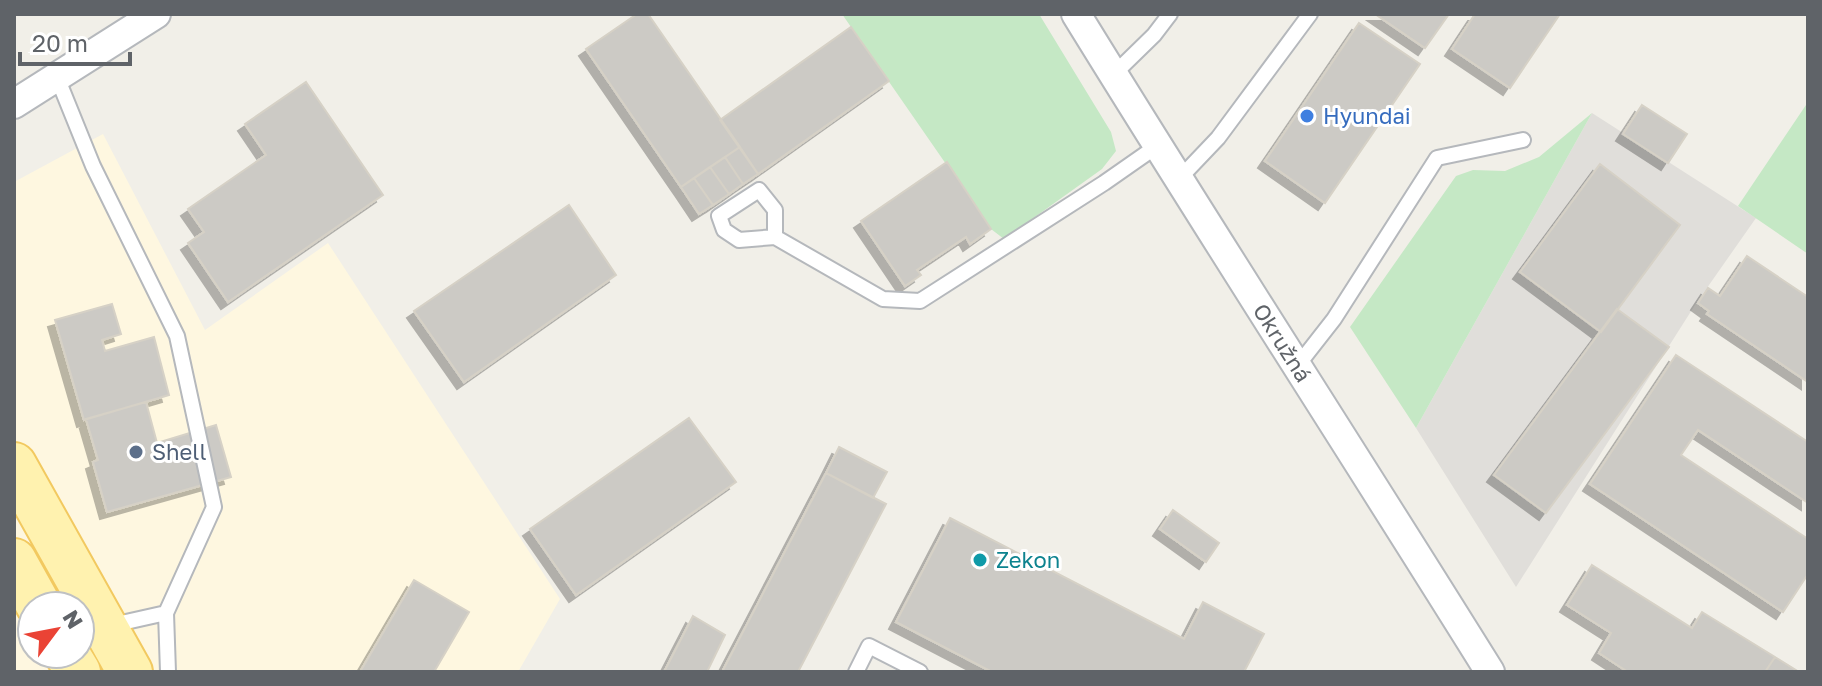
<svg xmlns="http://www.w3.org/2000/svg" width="1822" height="686" font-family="'Golos Text',sans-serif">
<defs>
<filter id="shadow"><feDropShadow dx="-7" dy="7" stdDeviation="0" flood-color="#0004"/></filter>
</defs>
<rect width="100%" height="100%" fill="#f1efe8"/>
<path fill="#fef7e0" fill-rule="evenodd" d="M103,134L205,330L328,243L560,599L518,672H14V182ZM32,606H80V654H32Z"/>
<path fill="#e0deda" d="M1592,113L1756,218L1695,305L1516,587L1416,428Z"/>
<path fill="#c5e8c5" d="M842,14H1039L1111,132L1116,151L1102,169L1004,239L991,229Z
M1808,102V254L1738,206Z
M1592,113L1416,428L1350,327L1456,176L1473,170L1505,171L1539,157Z"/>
<path fill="#cccac5" stroke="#d6d1c6" stroke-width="2" filter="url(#shadow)" d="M637,14H648L740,147L681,187L586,49Z
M1375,14H1449L1425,48Z
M1475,14H1560L1510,88L1452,49Z
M1359,23L1420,64L1325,203L1265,161Z
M851,27L889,81L758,174L720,120Z
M306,82L383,195L228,302L188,243L204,232L188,209L266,155L245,124Z
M1642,105L1687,134L1668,163L1623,134Z
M740,147L758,174L743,184L725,157Z
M725,157L743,184L729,194L710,167Z
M947,162L991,229L970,244L966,237L917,270L921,275L905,286L861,221Z
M1600,164L1680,225L1601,332L1520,272Z
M710,167L729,194L713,205L694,178Z
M694,178L713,205L699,214L681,187Z
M569,205L616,275L464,382L414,311Z
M1747,256L1808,297V382L1707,314L1709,311L1698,303L1708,288L1720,296Z
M112,304L121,334L102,340L105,351L154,337L169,395L84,420L55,320Z
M1617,309L1669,347L1546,513L1494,475Z
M1676,355L1808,442V503L1698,430L1681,455L1808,539V574L1783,612L1590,484Z
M146,402L157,443L216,425L231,477L107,512L93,462L98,460L86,419Z
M689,418L736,482L576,595L530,529Z
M839,447L887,472L873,498L826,473Z
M826,473L886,504L798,672H722Z
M1173,510L1219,543L1206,562L1160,529Z
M950,518L1184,639L1203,602L1264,634L1245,670L1248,672H992L896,622Z
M1592,565L1692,628L1702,612L1775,657L1765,672H1628L1599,653L1611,633L1567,605Z
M414,580L469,612L434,672H360Z
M693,616L725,635L707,672H664Z
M1775,657L1799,672H1765Z"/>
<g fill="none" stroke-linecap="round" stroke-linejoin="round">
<defs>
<path id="lane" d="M1113,75L1154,35L1170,14
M57,77L93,166L177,336L214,507L166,613L168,672
M1178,180L1218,138L1310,14
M775,237V210L759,190L719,216L724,230L739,240L775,237L883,299L920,301L1104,183L1157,146
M1298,365L1334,319L1437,158L1523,140
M108,626L166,613
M856,672L869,646L920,672"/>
<g id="street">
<path id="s1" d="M1076,14C1212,235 1353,452 1490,672"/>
<path d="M14,104L156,14"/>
</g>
<path id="primary" d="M14,465L130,672
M14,561L39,606
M67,654L78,672"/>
</defs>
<use href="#lane" stroke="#b5b8bc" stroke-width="18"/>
<use href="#street" stroke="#b5b8bc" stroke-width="32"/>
<use href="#primary" stroke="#f2c960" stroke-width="48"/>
<use href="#lane" stroke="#fff" stroke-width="14"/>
<use href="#street" stroke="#fff" stroke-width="28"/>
<use href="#primary" stroke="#fff2af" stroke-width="44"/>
</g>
<circle fill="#3f7fe0" stroke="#fff" stroke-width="3" cx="1307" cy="116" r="8"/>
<circle fill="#5c6f8a" stroke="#fff" stroke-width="3" cx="136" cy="452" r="8"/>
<circle fill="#0f9aa8" stroke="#fff" stroke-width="3" cx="980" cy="560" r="8"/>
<g text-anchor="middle" stroke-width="6" stroke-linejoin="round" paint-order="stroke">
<g font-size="22" fill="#366cbe" stroke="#fff" text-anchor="start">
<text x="1323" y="124">Hyundai</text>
</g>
<g font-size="22" fill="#5f6368" stroke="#fff">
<text dy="8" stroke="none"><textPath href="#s1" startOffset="388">Okružná</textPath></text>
</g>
<g font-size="22" fill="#4e5e75" stroke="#fff" text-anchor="start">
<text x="152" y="460">Shell</text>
</g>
<g font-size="22" fill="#0d838f" stroke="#fff" text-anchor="start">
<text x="996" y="568">Zekon</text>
</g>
</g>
<rect width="1822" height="686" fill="none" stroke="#5f6368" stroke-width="32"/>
<g transform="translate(56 630) rotate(58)"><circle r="38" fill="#ffffff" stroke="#bfc1c3" stroke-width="2"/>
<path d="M0-6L14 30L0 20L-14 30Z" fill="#ea4335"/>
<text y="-12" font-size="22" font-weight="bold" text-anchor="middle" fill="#5f6368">N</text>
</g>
<path d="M20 52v12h110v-12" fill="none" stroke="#5f6368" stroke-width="4"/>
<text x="32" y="52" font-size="24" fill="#5f6368" stroke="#ffffff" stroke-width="6" paint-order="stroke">20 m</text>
</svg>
